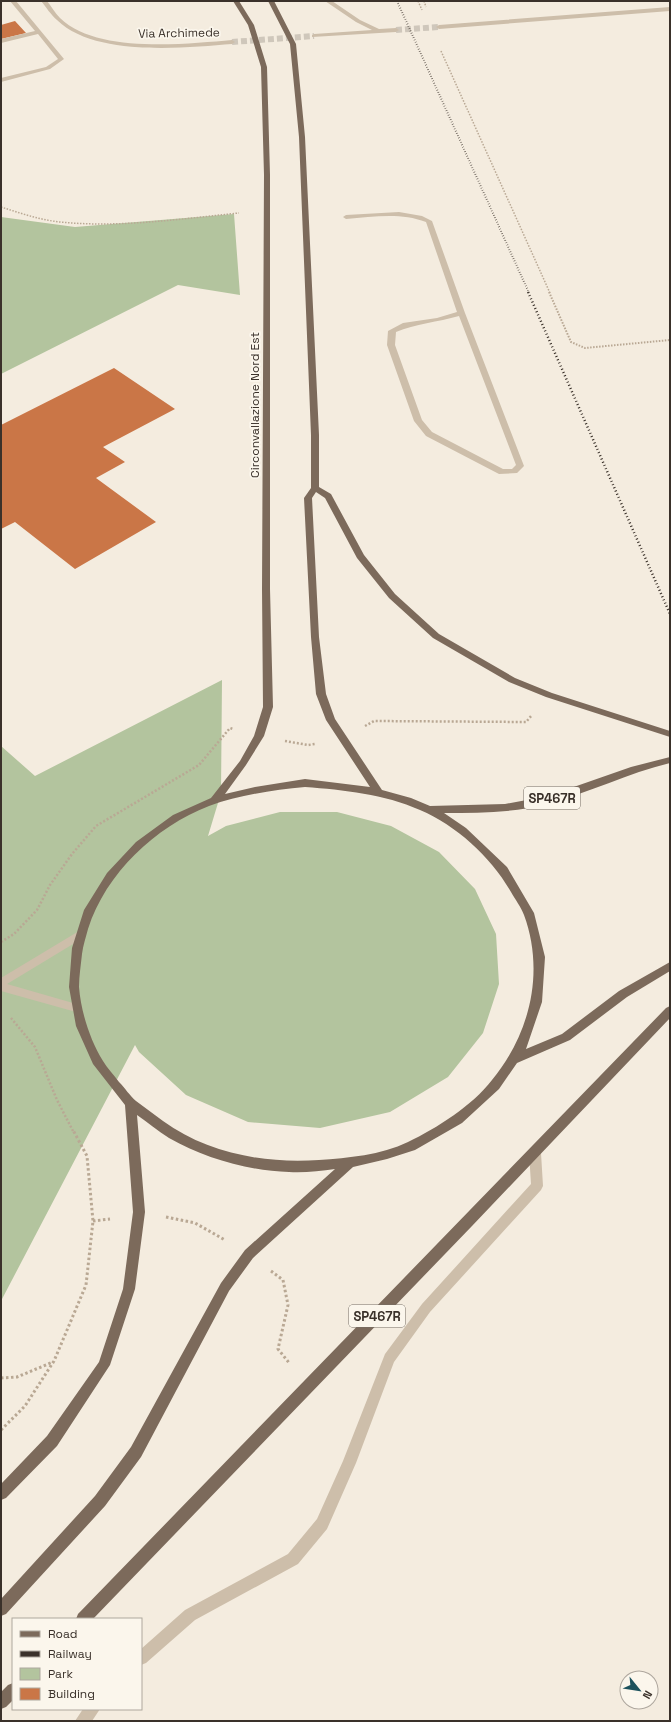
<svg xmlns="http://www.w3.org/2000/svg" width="671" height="1722" font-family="'Space Grotesk',sans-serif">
<rect width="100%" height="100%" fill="#f4ecdf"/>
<path fill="#b3c49e" d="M234,214L240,295L178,285L1,374V217L75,227Z
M222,680L221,793L208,836L226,826L280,812H337L391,826L439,852L475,889L496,934L499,984L483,1033L448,1077L390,1112L320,1128L248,1122L186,1095L139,1052L135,1045L1,1301V746L35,776Z"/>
<path fill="#ca7647" d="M15,21L26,33L1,39V25Z
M114,368L175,409L103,447L125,462L96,478L156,522L75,569L15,522L1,529V425Z"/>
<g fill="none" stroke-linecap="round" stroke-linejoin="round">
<path stroke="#cfc7bb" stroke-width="6" stroke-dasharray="6 3" stroke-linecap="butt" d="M396,30L439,27
M232,42L314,36"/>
<path stroke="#b9a894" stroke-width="1.5" stroke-dasharray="1.5 1.5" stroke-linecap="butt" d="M418,1L422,10
M424,1L426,7
M441,51L550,293
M1,207C20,213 40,220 60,222C120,228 180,219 239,213"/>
<path stroke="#b9a894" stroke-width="2" stroke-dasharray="1.5 1.5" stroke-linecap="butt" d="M549,292L571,342L585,348L670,340"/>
<path stroke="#b9a894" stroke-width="2.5" stroke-dasharray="2 2" stroke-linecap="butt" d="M365,726L374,721L526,722L532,715
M285,741L308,745L315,744
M1,942L14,934L37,910L50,885L72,854L96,826L199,765L230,728L233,729
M11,1018L35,1047L57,1100L73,1131"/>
<path stroke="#b9a894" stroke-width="3" stroke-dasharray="2.5 2.5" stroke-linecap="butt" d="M166,1217L195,1223L225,1240
M93,1221L110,1219
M271,1271L283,1280L288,1305L278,1349L290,1364
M1,1378L17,1377L53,1362
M1,1430L25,1406L54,1361L86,1285L93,1221L87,1156L73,1130"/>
<path fill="#cdbeaa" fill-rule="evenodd" d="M10,1H16L64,59L50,69L1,82V78L46,67L58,59L38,34L1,43V39L35,31Z
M41,1H47C51,6 55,13 60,18C97,54 185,44 232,40L235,42L232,44C183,48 95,57 57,20C51,15 46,7 41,1Z
M325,1H332L360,20L379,29L396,28L399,30L396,32L312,37V35L314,34L372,30L356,22Z
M670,7V11L439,29L436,27L439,25Z
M399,212L422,216L432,221L465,313L524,466L517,473L499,474L426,436L414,421L387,345L388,331L403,323L437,318L457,312L426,222C400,212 373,217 346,219L343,217L346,215ZM459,316L516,465L512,469H503L432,432L422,420L395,345L396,332C415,324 438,322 459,316Z
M79,931L83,932L84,935L83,938L7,984L80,1005L81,1008L80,1011L76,1012L1,991V978Z
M535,1148L539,1149L541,1153L543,1186L541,1190L430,1312L394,1362L356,1463L327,1529L298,1564L195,1620L146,1663L141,1665V1649L185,1610L288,1554L317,1519L343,1461L385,1354L422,1304L531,1184L529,1153L531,1149Z
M83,1709H100L92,1721H75Z"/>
<path fill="#7c6a5b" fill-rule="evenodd" d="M233,1H239L254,25L267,67L270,175V589L273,707L264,736L246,765L225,794L255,787L305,779L370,787L326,720L316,694L311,637L304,498L311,488V435L299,137L290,44L268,1H274L296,44L305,137L319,435V487L331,494L364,555L395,594L439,634L515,678L552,693L670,731V737L546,697L509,682L433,638L389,598L357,558L325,498L316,492L312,498L319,637L326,694L335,719L382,790L411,798L430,806L505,804L548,796L631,767L670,757V763C628,773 589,793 547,804C513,813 479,813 444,813L466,828L507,867L534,913L545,957L542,1002L526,1049L562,1034L619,991L670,962V971L627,997L570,1040L517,1063L499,1089L462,1123L415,1150L387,1159L353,1167L253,1258L229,1291L141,1457L105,1506L6,1614L1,1616V1599L95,1496L131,1447L221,1283L245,1250L335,1169C320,1171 304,1173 289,1172C249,1171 204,1158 169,1138C158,1131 147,1122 137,1115L145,1212L135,1289L110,1365L57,1446L6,1498L1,1500V1484L47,1436L99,1362L123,1289L133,1212L125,1105L93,1064L76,1026L69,987L72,948L84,910L107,873L136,842L173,815L211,798L240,761L254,736L263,707L262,589L264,175L261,67L248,25ZM305,787C344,790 384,794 420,810C457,826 491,857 511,892C515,899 521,907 524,915C545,972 530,1034 492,1080C472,1106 437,1128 408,1142C381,1155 348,1158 319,1160C265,1164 207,1153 163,1121C154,1114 145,1108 136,1101C130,1096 125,1088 119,1082C114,1075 107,1068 103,1061C90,1040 81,1012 79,987C79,976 81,964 82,954C83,945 86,937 88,929C106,873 155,827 209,806C239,795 273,790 305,787Z
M670,1006V1018L472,1226L93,1619H76L78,1614L666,1008Z
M13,1683V1700L6,1707L1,1709V1692L8,1685Z"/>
<path stroke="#3a312a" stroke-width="2" stroke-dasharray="0.5 2" stroke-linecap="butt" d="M397,1L529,293"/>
<path stroke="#3a312a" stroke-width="2.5" stroke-dasharray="1 2.5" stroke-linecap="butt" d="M528,292L670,614"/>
</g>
<g text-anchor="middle" stroke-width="3.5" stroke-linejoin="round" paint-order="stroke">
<g font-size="12" fill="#3a312a" stroke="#fbf6ec">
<text transform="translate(179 33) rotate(-1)" y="4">Via Archimede</text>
<text transform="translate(255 405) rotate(-90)" y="4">Circonvallazione Nord Est</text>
</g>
<g fill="#fbf6ec" stroke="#746c64" stroke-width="1">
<rect x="524" y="787" width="56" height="22" rx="3"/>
<rect x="349" y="1305" width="56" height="22" rx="3"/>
</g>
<g font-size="13" font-weight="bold" fill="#3a312a">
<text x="552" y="803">SP467R</text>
<text x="377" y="1321">SP467R</text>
</g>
</g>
<rect width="671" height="1722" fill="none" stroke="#3a312a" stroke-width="4"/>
<rect x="12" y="1618" width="130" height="92" fill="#fbf6ec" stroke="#aea79e"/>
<rect x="20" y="1631" width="20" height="6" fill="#7c6a5b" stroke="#aea79e"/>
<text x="48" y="1638" font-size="12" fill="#3a312a">Road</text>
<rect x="20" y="1651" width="20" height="6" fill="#3a312a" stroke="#aea79e"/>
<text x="48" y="1658" font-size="12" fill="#3a312a">Railway</text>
<rect x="20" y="1668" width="20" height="12" fill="#b3c49e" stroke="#aea79e"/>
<text x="48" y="1678" font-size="12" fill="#3a312a">Park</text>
<rect x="20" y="1688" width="20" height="12" fill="#ca7647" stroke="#aea79e"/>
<text x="48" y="1698" font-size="12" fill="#3a312a">Building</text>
<g transform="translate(639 1690) rotate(120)"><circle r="19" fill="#fbf6ec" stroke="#aea79e"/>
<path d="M0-3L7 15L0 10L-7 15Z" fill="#1d525d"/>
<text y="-6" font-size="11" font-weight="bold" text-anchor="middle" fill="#3a312a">N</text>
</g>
</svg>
